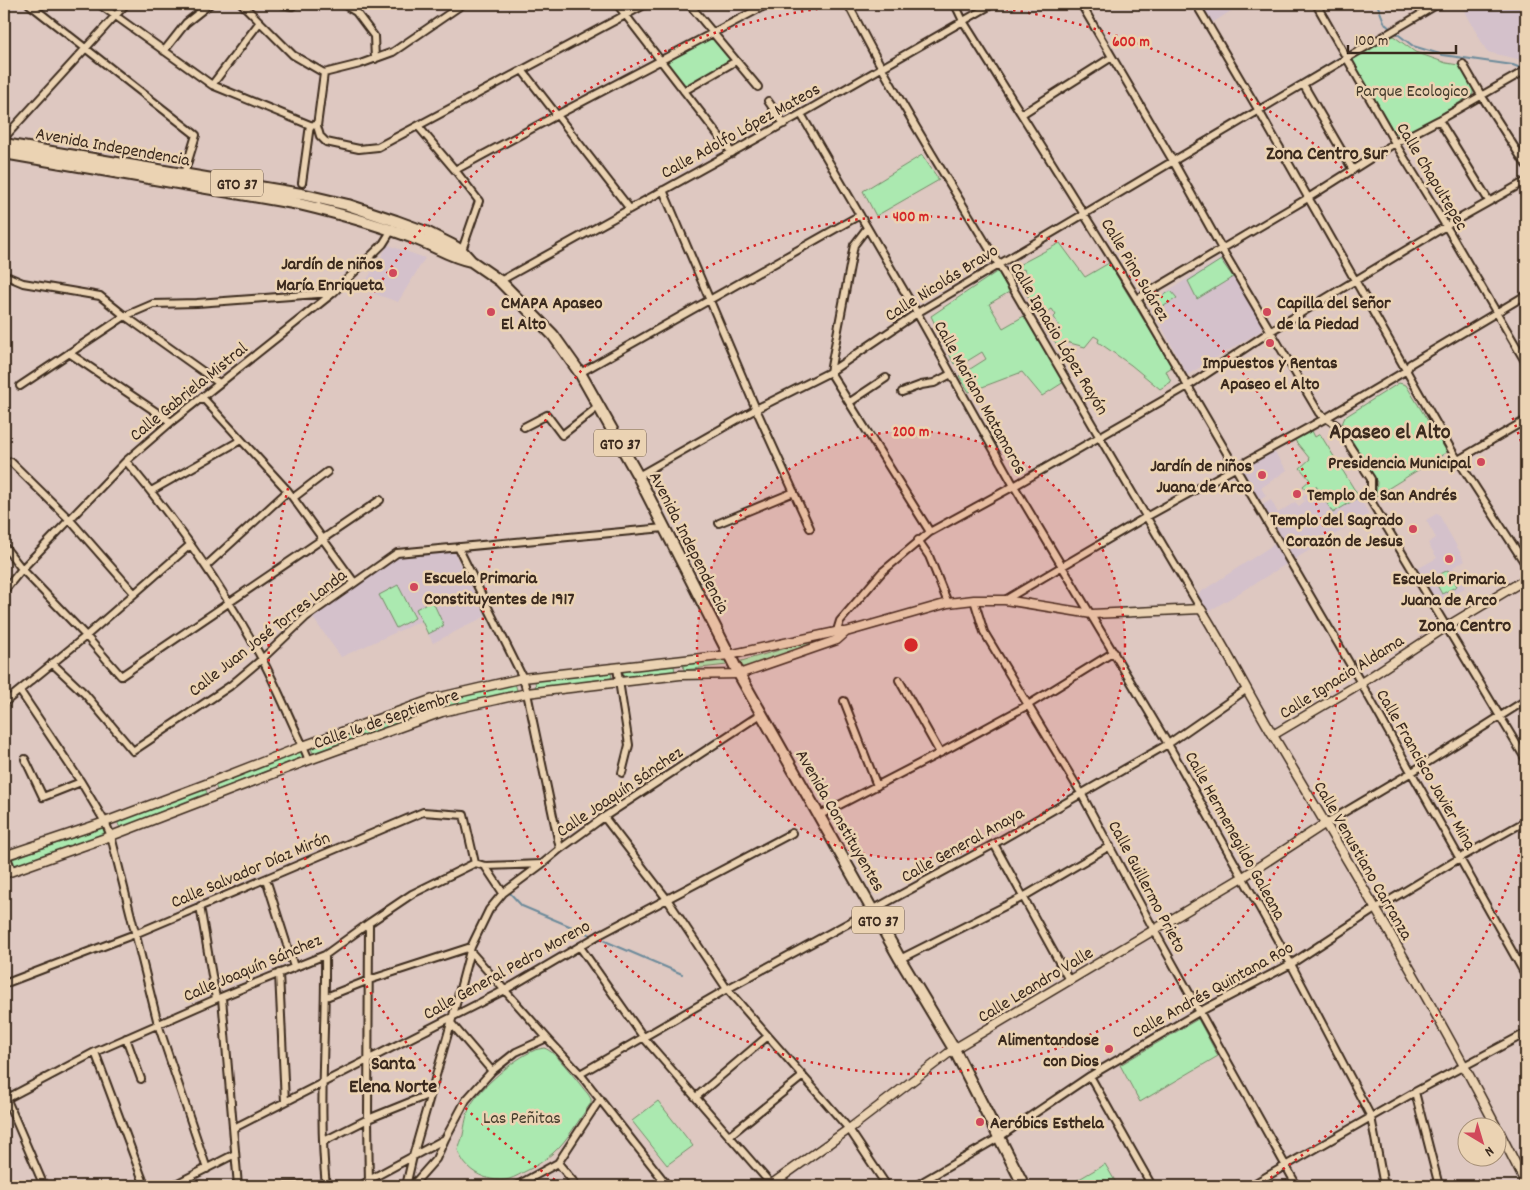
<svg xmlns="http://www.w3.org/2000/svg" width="1530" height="1190" font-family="Dekko,sans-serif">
<rect width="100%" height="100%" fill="#dec8c1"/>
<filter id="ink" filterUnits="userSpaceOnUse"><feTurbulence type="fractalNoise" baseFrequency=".02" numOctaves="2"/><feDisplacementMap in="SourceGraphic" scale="10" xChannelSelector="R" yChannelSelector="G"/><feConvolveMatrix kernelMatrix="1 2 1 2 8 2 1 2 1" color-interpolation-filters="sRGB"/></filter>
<g filter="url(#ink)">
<path fill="#d4c1cb" d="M1201,4H1242L1212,23Z
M1461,4H1526V61L1487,52Z
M388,245L425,258L398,302L361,289Z
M1222,258L1262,323L1261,331L1187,375L1149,302Z
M1273,450L1287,470L1261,488L1266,496L1260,500L1240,469Z
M1316,486L1333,513L1359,497L1369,514L1206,613L1196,595L1282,539L1262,505L1271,500L1278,513L1295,502L1299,506L1305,501L1302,497Z
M1438,513L1465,561L1453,567L1465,588L1437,604L1417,569L1437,558L1428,543L1436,538L1426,520Z
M454,552L486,616L433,643L421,621L341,657L313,618L398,557Z"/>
<path fill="#abe9b0" stroke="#738a67" d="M1392,35L1415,52L1446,63L1459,65L1473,89V94L1408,135C1401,136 1397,135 1393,130L1351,59Z
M712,36L732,61L685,88L664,64Z
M922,155L939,180L876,216L863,191Z
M1060,243L1085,277L1109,263L1172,367L1166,371L1171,382L1160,389L1131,365L1098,342L1099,339L1094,336L1085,347L1066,342L1058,346L1051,336L1061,330L1054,317L1056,315L1052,309L1039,317L1020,281L1027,277L1024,269L1014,273L1011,269Z
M1221,260L1233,277L1197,299L1188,281Z
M998,271L1009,292L989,304L1003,328L1024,316L1064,382L1042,396L1022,372L969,392L959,376L986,359L982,352L964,363L962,359L954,364L931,316Z
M1171,291L1177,298L1159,309L1153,301Z
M1399,383L1406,385L1447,452L1376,496L1377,482L1342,424L1345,417Z
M1310,427L1315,437L1320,434L1359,497L1333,513L1316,486L1308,492L1303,486L1310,480L1300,468L1310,459L1293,438Z
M1448,570L1457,586L1442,594L1433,578Z
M398,585L415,618L396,628L379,595Z
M432,600L444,626L428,634L416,609Z
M821,638L826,639L820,644L741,669L738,662Z
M726,659L727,665L684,670L683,664Z
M674,666L675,672L624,678L623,671Z
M611,673L612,678L536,688L535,681Z
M515,683L517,690L446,708L444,700Z
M435,704L436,709L313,753L310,746Z
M302,751L305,756L217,790L215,784Z
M205,788L207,793L120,828L117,821Z
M103,827L105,834L4,870V862Z
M1198,1019L1218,1056L1140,1102L1120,1065Z
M544,1048C556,1051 579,1084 588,1094L591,1099V1103C579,1119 568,1140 553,1153C544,1161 535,1167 524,1172C508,1181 502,1183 484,1177C471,1172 462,1163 458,1150C459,1145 462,1140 463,1135C465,1125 466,1114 471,1105C480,1088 515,1058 533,1051C536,1049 540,1049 544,1048Z
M658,1101L693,1146L667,1165L632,1121Z
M1105,1164L1118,1186H1067Z"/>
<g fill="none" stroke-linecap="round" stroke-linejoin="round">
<path stroke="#6d8b9b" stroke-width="2" d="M1377,4L1385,24L1391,29
M1407,19L1429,4
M1395,32L1413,46L1443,55L1513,65L1523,69
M1349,53L1357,48
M1261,105L1339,58
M508,891L522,906L593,936
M598,938L682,974"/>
<defs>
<path id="minor" d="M29,4L196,135L184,174
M99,4L212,85L310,125L317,126
M242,4L293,55L324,73
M282,4L292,6L295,4
M343,4L356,12L374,36L375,59
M617,4L732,153
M689,4L758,87
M848,4C859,25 870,47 882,68C924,144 971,217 1015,292C1077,398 1138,504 1201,609
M955,4L963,21L1137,299L1361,683L1526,976
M1081,4L1173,161L1222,249L1319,413L1336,425L1371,479V501L1526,760
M1196,4L1259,111L1452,451L1526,565
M1316,4L1395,143L1446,226L1526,363
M164,51L186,23L210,4
M1463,64L1481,95L1526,165
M522,70L630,209
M324,73L317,126L320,136L326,142L359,149L378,147L646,4
M324,73L360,64L393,52L463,4
M1303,84L1353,170
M212,85L259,23
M684,91L736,61
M768,101L784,124
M801,114L917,313L1014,486L1168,744L1291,964L1371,1117L1384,1186
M1022,114L1112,57
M1439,120L1489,201
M418,126L455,170L479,201L461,253
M4,138L126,4
M455,170L557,115L768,4
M302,183L310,125
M663,190L756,409L810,528
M867,228L854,245L830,372L930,532
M4,275L23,283L100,296L125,316L219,383
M500,281L801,114L993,4
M1137,299L1308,198L1395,143L1439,120L1526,70
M69,353L171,422
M580,373L860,215
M20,386L125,316L153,304L197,303L331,293
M902,392L921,385L934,383L951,374
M202,397L288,491L354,582
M850,402L886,378
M524,427L547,415L562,435L599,406
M1458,460L1526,420
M126,461C177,522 224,589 262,659C277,687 289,717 303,746L309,760
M11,462L70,520L134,593
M638,476L756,409L830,372L917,313L1438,4
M151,491L241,440
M293,498L327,472
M719,523L794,492
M918,540L929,556L948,603
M4,546L22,569L86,636L121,676L380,500
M458,547L523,678L527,693L560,849
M206,566L288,491
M4,591L22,569L126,461L171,422L333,293L383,244L393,228
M974,600L984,632L1081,793L1154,930L1297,1186
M1005,600L1146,517L1326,418L1407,370L1410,364L1526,295
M836,634L840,621L882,572L930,532L1014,486L1188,386L1271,331L1446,226L1526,181
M52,663L85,694L133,751L230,686L262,659L306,617L397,553L664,528
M617,668L629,745L622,773
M899,680L940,753
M20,691L81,782L105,822L111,836L158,1024L207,1169
M844,701L877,786
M4,703L86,636L190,545
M25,759L43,797L81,782
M820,815L940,753L1028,705L1114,652
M604,817L667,899L727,989L849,1129L887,1186
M1326,823L1412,772L1526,700
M994,844L1069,980
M4,850L12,870
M485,866L503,893
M266,879L294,967
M200,906L216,999
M369,923L368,1119L369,1186
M580,947L644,1038L771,1184
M470,951L547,1038L580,1074L668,1186
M325,955C326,1032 318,1109 326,1186
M900,959L1023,897L1110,846
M279,973L285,1102
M4,984L135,934L423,812L464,815L475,863
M326,997L369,980L471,947
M222,998L238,1186
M451,1023L492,1071
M126,1038L141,1079
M95,1052L145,1186
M580,1074L727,989L994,844L1168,744L1247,689
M1090,1076L1152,1186
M1415,1092L1439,1186
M4,1093L44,1186
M696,1097L768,1036
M4,1100L95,1052L216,999L325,955L369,923L412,894L475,863L485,866L541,864
M234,1128L505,990L599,935L792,833
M729,1136L803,1076
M324,1141L368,1119L430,1094
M558,1163L577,1186
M172,1186L235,1154
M275,1186L325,1184
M361,1186L369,1180L445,1139L466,1100L492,1071L516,1052L547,1038
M406,1186L413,1156L451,1023L471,947L489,910L503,893L542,864L560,849L604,817L761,714
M412,1186L436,1159L445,1139
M516,1186L558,1163L600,1099
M915,1186L998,1138L1090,1076L1199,1012L1291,964L1375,909L1460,858L1526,821
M1250,1186L1415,1092L1526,1033"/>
<path id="tertiary" d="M1273,735L1361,683L1446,627L1526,579
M4,856L105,822L206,784L303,746L436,698L523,678L729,655L836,632H846L948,603L974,600H1005L1092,614L1201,609C1227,651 1249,695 1274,737C1351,866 1428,995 1497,1128
M4,874L111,836L309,760L442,712L527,693L680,675L739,674L837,640L846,632
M1498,1129L1526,1184
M769,1186L849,1129L954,1049L1243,877L1326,823"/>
<path id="primary" d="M4,144L301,194L348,205L396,221L426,232L452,245L462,251L471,261L500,281L553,335L580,373L638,476L739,674L900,959L954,1049L1024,1186
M4,153L299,204C341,214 381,225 421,241C438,248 453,258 471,261"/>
</defs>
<use href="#minor" stroke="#3b2a1e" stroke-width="10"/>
<use href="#tertiary" stroke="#3b2a1e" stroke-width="11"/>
<use href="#primary" stroke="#3b2a1e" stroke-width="14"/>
<use href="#minor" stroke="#ebd3b3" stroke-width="6"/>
<use href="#tertiary" stroke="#ebd3b3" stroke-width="8"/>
<use href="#primary" stroke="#ebd3b3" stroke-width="10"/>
</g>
</g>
<circle cx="911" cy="645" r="214" fill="#d62828" fill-opacity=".12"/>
<g fill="none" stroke="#d62828" stroke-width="2.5" stroke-dasharray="2.5 5">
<circle cx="911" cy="645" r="214"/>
<circle cx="911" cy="645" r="429"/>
<path d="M1526 833A643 643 0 0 1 1261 1184M561 1184A643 643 0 0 1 861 4M961 4A643 643 0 0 1 1526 457"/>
</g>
<g fill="#d1495b" stroke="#ebd3b3" stroke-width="2">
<circle cx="393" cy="273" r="5"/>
<circle cx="491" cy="312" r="5"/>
<circle cx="1267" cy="312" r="5"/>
<circle cx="1270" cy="343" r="5"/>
<circle cx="1481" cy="462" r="5"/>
<circle cx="1262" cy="475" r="5"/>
<circle cx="1297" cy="494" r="5"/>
<circle cx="1413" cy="529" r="5"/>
<circle cx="1449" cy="559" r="5"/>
<circle cx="414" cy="587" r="5"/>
<circle cx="1109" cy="1049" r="5"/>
<circle cx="980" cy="1122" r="5"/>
</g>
<g text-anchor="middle" stroke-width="5" stroke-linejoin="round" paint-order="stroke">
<g fill="#ebd3b3" stroke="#705d4b" stroke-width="1">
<rect x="211" y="169.5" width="52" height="27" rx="4"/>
<rect x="594" y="429.5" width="52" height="27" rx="4"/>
<rect x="852" y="906.5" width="52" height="27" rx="4"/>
</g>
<g font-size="16" font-weight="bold" fill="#3b2a1e">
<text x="237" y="189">GTO 37</text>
<text x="620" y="449">GTO 37</text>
<text x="878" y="926">GTO 37</text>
</g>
<g font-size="18" fill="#463d2d" stroke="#ebd3b3">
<text x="1412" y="96">Parque Ecologico</text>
<text x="522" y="1123">Las Peñitas</text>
</g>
<g font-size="18" fill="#3b2a1e" stroke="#ebd3b3">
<text transform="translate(740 130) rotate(-29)" y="6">Calle Adolfo López Mateos</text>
<text transform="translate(113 146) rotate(10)" y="6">Avenida Independencia</text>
<text transform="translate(1433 176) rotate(59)" y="6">Calle Chapultepec</text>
<text transform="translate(1136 269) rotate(59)" y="6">Calle Pino Suárez</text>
<text transform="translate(941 282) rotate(-32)" y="6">Calle Nicolás Bravo</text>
<text transform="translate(1060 338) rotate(59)" y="6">Calle Ignacio López Rayón</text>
<text transform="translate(188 391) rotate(-39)" y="6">Calle Gabriela Mistral</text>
<text transform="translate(981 397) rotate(61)" y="6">Calle Mariano Matamoros</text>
<text transform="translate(690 542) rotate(63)" y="6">Avenida Independencia</text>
<text transform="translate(267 632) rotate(-38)" y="6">Calle Juan José Torres Landa</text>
<text transform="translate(1341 676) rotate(-32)" y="6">Calle Ignacio Aldama</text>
<text transform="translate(386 718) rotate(-19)" y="6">Calle 16 de Septiembre</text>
<text transform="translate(1427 769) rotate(60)" y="6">Calle Francisco Javier Mina</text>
<text transform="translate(619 791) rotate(-34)" y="6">Calle Joaquín Sánchez</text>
<text transform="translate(841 820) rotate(60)" y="6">Avenida Constituyentes</text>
<text transform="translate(1236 835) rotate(61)" y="6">Calle Hermenegildo Galeana</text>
<text transform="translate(962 844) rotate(-29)" y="6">Calle General Anaya</text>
<text transform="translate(1364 860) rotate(60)" y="6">Calle Venustiano Carranza</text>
<text transform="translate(250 869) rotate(-23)" y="6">Calle Salvador Díaz Mirón</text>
<text transform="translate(1148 886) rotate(62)" y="6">Calle Guillermo Prieto</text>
<text transform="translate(252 967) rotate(-23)" y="6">Calle Joaquín Sánchez</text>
<text transform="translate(506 969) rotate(-29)" y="6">Calle General Pedro Moreno</text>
<text transform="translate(1035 984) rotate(-31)" y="6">Calle Leandro Valle</text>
<text transform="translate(1212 989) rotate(-29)" y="6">Calle Andrés Quintana Roo</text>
</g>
<g font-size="18" font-weight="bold" fill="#3b2a1e" stroke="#ebd3b3" text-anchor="end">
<text x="383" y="269">Jardín de niños<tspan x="383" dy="21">María Enriqueta</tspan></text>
<text x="501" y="308" text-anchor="start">CMAPA Apaseo<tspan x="501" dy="21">El Alto</tspan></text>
<text x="1277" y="308" text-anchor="start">Capilla del Señor<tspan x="1277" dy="21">de la Piedad</tspan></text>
<text x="1270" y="368" text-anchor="middle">Impuestos y Rentas<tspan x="1270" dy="21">Apaseo el Alto</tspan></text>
<text x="1471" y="468">Presidencia Municipal</text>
<text x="1252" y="471">Jardín de niños<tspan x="1252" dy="21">Juana de Arco</tspan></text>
<text x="1307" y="500" text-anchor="start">Templo de San Andrés</text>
<text x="1403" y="525">Templo del Sagrado<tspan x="1403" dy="21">Corazón de Jesus</tspan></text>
<text x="424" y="583" text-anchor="start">Escuela Primaria<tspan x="424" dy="21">Constituyentes de 1917</tspan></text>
<text x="1449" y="584" text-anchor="middle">Escuela Primaria<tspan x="1449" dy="21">Juana de Arco</tspan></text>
<text x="1099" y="1045">Alimentandose<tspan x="1099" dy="21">con Dios</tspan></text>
<text x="990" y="1128" text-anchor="start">Aeróbics Esthela</text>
</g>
<g font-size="20" font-weight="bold" fill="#3b2a1e" stroke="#ebd3b3">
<text x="1327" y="159">Zona Centro Sur</text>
<text x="1465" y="631">Zona Centro</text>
<text x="393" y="1069">Santa<tspan x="393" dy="23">Elena Norte</tspan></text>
</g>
<g font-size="22" font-weight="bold" fill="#3b2a1e" stroke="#ebd3b3">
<text x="1390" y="438">Apaseo el Alto</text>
</g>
</g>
<circle cx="911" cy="645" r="8" fill="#d62828" stroke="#ebd3b3" stroke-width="2.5"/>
<g font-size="15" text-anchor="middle" font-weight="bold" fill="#d62828" stroke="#ebd3b3" stroke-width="5" stroke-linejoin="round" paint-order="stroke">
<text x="1131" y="46">600 m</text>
<text x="911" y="221">400 m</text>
<text x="911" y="436">200 m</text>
</g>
<rect width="1530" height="1190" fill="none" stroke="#ebd3b3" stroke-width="20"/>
<rect x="10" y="10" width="1510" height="1170" fill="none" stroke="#3b2a1e" stroke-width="2" filter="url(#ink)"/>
<g transform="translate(1482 1142) rotate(142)"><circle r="24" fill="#ebd3b3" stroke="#a58f77"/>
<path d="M0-4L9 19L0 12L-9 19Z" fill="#d1495b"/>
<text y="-8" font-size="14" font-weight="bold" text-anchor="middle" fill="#3b2a1e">N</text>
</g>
<path d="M1348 45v8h108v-8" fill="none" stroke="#3b2a1e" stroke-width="2.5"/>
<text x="1355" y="45" font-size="15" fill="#3b2a1e" stroke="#ebd3b3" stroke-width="4" paint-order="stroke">100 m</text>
</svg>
